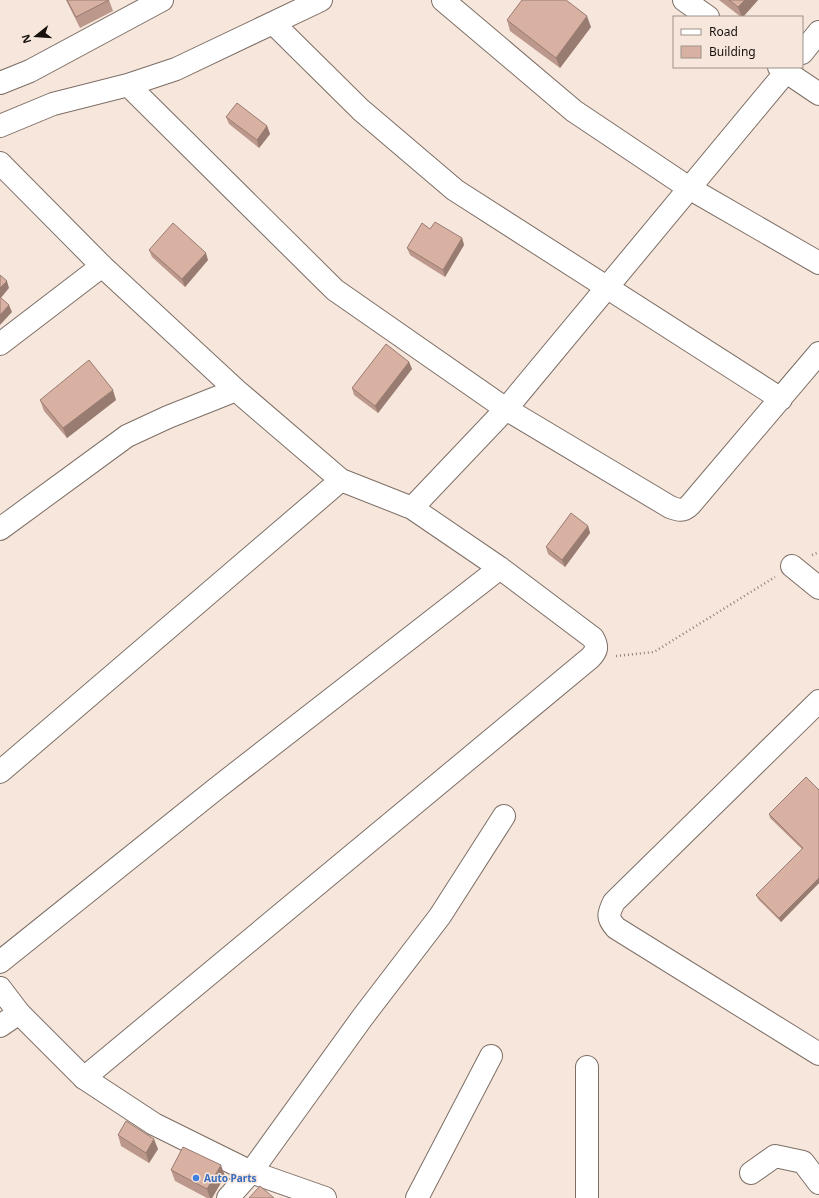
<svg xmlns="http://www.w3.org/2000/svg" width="819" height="1198" font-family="'Noto Sans',sans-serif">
<rect width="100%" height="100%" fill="#f7e6dc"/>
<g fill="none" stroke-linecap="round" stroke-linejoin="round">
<defs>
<path id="minor" d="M443,0L574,111L689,188L819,263
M684,0L708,17
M273,23L361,110L455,190L781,399
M802,53L819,32
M779,67L819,94
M0,83L30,71L162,0
M128,85L335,290L506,409L670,507C678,510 683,512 690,505L819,353
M0,126L53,104L128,85L176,69L321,0
M0,163L102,266L236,390L341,480L412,508L500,568L593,638C598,647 597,651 590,658L84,1078
M0,344L102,266
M412,508L506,409L790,67
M0,529L127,436L168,417L236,390
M792,566L819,588
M819,701L614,902C608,914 607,918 616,928L819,1054
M0,772L341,480
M0,962L217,788L500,568
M0,1026L19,1013
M751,1173L775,1156L803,1162L819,1183
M228,1198L251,1172L362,1018L440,916L504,816
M417,1198L491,1056
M587,1198V1067"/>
<path id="major" d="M0,988L19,1013L84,1078L154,1124L251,1172L325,1198"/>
</defs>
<use href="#minor" stroke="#7d6f66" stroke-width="24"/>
<use href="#major" stroke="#7d6f66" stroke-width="24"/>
<path stroke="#8b8079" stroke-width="2.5" stroke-dasharray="1 3" stroke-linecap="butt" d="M812,555L819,552
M616,656L654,652L775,577"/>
<use href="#minor" stroke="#fff" stroke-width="22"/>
<use href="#major" stroke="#fff" stroke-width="22"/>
</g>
<path fill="#bb988b" d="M66,0H109L113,11L80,28Z
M719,0H758L743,17H741Z
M507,20L591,27L560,68L510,31Z
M226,117L267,126L270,134L259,148L229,124Z
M430,229L462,238L464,245L445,277L410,255L407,248Z
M149,250L208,260L185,287L152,257Z
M409,362L412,369L378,413L354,395L352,388Z
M40,400H116L67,438L44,411Z
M588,526L590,533L565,567L548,554L546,547Z
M819,790V883L781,922L758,899L756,895L802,849L770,818L769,814Z
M118,1135L158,1149L149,1163L121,1146Z
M171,1170L225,1176L212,1198H207L175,1181Z"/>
<path fill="#987c71" d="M745,0H758L743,17H742L738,7Z
M587,16L591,27L560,68L556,58Z
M267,126L270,134L259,148L257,140Z
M462,238L464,245L445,277L443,270Z
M206,253L208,260L185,287L182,279Z
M7,281L9,288L0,299V288Z
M9,305L12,312L0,325V315Z
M409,362L412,369L378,413L375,406Z
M113,390L116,400L67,438L63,428Z
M588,526L590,533L565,567L562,560Z
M819,878V883L781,922L779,918Z
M154,1139L158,1149L149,1163L146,1153Z
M221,1165L225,1176L212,1198H210L207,1189Z"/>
<path fill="#d9b1a2" stroke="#987c71" d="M67,0H109L76,17Z
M522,0H566L587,16L556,58L507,20Z
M729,0H745L738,7Z
M237,103L267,126L257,140L226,117Z
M435,222L462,238L443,270L407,248L422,223L430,229Z
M173,223L206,253L182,279L149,250Z
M0,275L7,281L0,288Z
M0,297L9,305L0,315Z
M386,344L409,362L375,406L352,388Z
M89,360L113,390L63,428L40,400Z
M571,513L588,526L562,560L546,547Z
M806,777L819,790V878L779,918L756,895L803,848L769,814Z
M126,1121L154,1139L146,1153L118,1135Z
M183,1147L221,1165L207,1189L171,1170Z
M260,1186L274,1198H249Z"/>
<circle fill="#3f7fe0" stroke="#f7e6dc" stroke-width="1.5" cx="196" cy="1178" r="4"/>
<g text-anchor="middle" stroke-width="3" stroke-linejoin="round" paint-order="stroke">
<g font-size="10" font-weight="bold" fill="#366cbe" stroke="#f7e6dc" text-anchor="start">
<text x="204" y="1182">Auto Parts</text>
</g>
</g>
<rect x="673" y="16" width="130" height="52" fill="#f7e6dc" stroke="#9d9189"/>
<rect x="681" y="29" width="20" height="6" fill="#ffffff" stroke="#9d9189"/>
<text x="709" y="36" font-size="12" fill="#16110d">Road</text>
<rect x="681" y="46" width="20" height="12" fill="#d9b1a2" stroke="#9d9189"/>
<text x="709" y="56" font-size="12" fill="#16110d">Building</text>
<g transform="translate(36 36) rotate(253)" stroke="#f7e6dc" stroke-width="3" paint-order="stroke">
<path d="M0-3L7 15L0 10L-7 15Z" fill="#16110d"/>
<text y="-6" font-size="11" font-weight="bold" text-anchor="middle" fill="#16110d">N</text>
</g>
</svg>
